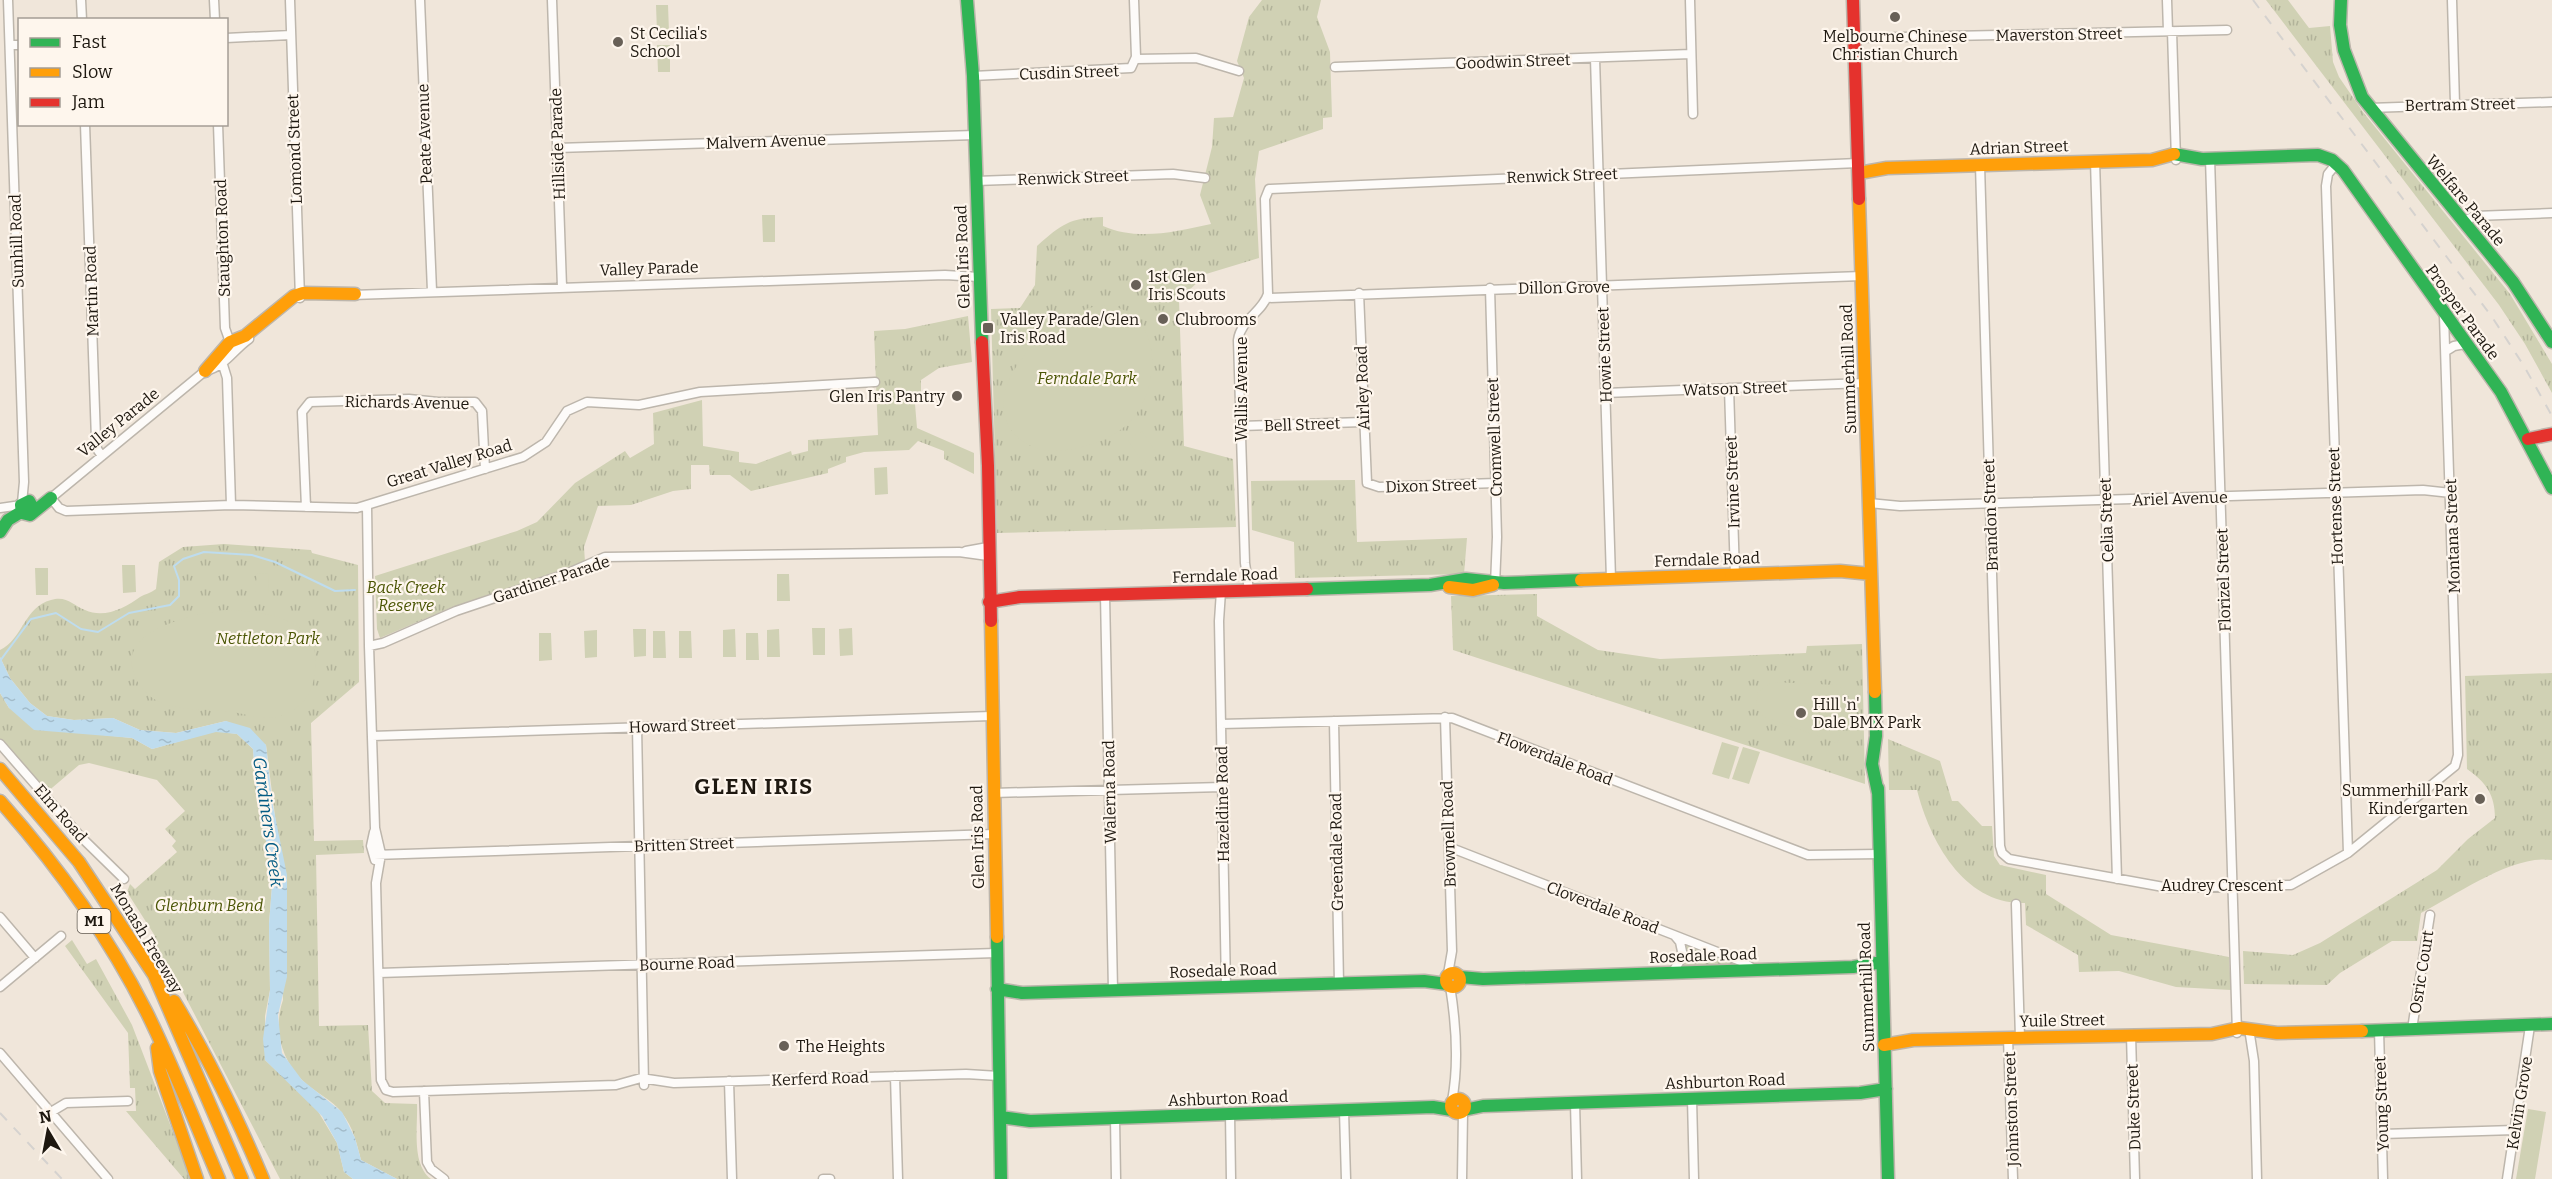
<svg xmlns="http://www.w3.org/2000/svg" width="2552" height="1179" font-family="Bitter,serif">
<defs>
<pattern id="grass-dots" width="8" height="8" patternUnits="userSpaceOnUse" patternTransform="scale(1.5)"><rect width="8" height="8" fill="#d0d1b4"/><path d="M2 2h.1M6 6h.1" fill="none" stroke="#b2b39a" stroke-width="1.8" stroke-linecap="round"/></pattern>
<pattern id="park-tufts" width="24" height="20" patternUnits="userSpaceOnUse" patternTransform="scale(1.5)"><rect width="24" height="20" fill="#d0d1b4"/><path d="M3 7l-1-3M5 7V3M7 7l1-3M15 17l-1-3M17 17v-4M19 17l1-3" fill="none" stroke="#b2b39a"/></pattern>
<pattern id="water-ripples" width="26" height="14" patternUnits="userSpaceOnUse" patternTransform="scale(1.5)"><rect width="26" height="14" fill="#bedcee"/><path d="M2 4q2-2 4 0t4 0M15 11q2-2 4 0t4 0" fill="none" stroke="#a3bccb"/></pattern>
</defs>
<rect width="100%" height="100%" fill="#f0e6da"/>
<path fill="url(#grass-dots)" d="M1686,945L1735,964L1736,965L1683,967L1687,956Z"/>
<path fill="url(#park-tufts)" d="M1262,0H1321L1317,17L1330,52L1332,117L1323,118V129L1259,151L1255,179L1259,258L1206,274L1179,300L1184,446L1233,459L1236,527L997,533L991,309L1020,308L1035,285L1037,246C1062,224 1069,218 1103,217V226C1137,241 1175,232 1211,224L1200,195L1212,147L1214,118L1233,117L1244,78L1237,61L1249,17Z
M2266,0H2288L2309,28L2330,26L2333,62L2339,77L2363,112L2510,294L2552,364V393L2525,344L2499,305Z
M968,316L972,362L939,368L921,380V403L915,404L917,428L974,453V474L944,459V451L918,441L909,450L864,452L846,457V462L828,469V473L751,491L730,475H710L709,465H691V489L673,491L631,505L598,506L584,547L585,562L450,608L380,638L377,629L375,576L517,531L537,522L575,483L625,451L630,458L654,444L653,413L702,400L703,446L739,452V462L756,464L791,451L792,455L808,451V440L878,435L874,331L905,329Z
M1355,480L1357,542L1467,538L1464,574L1295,578L1294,542L1252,530L1251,481Z
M224,544L311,550L312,553L358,565L359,682L311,723L314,841L363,840L364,853L316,855L319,1026L368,1025L372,1091L385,1103L417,1104C418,1127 411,1164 431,1179H397L361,1160C357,1144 353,1127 342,1113C333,1100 314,1092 303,1081C281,1060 273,1028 283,1000L276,824L266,745L226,721L176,733L140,730L113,718L74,720L47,716L30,703L10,678L0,657V650C23,639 24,607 51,600C66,595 73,605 85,610C104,619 125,608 140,597C145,594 151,593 156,589L159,562L183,547Z
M1537,594V616L1598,650L1660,659L1806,653L1807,646L1862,644L1865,784L1453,650L1451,596Z
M2552,673V860C2513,854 2456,895 2421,913L2417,941H2392L2340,973L2327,985L2244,984L2243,951L2293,955L2320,943L2437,870L2468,839L2495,818C2495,795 2486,782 2467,769L2465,676Z
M0,693L9,708L94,734L132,738L152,749L216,731L237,734L253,749L257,800L273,873L269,924L270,990L265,1016V1060L316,1108L337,1143L344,1172L353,1179H280L171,969L149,940L155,936L127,892L130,884L135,889L177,852L172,846L176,841L165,829L185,811L157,780L89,763L79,765L46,793L0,740Z
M1888,739L1940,761L1952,801H1958L1982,826H1992L1994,856L2000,865L2046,875V894L2111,935L2229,957L2231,990L2176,987L2119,971L2079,972L2078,955L2026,925L2025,903C1964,905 1930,841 1917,790H1889Z
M72,940L87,964L96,959L132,1025L191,1179H184L126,1111H136L135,1088H130L128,1033L65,946Z"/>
<path fill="#d0d1b4" d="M656,5H668L669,32H657Z
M657,45H670V72H658Z
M762,215H775V242H763Z
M1105,305C1167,311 1162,396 1124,427C1105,443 1074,451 1051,451C1040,451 1029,446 1021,440C965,396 1055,307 1105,305Z
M1142,431L1158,455L1144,464L1128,440Z
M887,467L888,494L875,495L874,468Z
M122,565H135L136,592L123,593Z
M35,568H48V595H36Z
M257,573L269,574L268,593H255Z
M777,574H789L790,601H777Z
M226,610C266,611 324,619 315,673C312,692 305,704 288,713C268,724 246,713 225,711C193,708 149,714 134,674C117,629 195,614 226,610Z
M812,628H825V655H813Z
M852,628L853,655L840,656L839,629Z
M633,629H646V656L634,657Z
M735,629L736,657H723V630Z
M779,629L780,657H767V630Z
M597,630V657L585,658L584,631Z
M653,631H665L666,658H653Z
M679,631H691L692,658H679Z
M539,633H551L552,660L539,661Z
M746,633H758L759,660H746Z
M1772,682L1837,685L1841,688L1842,730L1837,743L1764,717L1756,708L1758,692Z
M1722,742L1739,747L1729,779L1712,774Z
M1743,747L1760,752L1749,784L1732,779Z
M2528,1109L2546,1112L2535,1179H2516Z"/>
<path fill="url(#water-ripples)" d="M0,657L10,678L30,703L47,716L74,720L113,718L140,730L176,733L226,721L250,728L266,745L272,801L287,875V977L278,1015L282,1053L302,1080L342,1112L355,1138L361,1160L397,1179H353L344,1172L337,1143L322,1116L265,1060L263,1039L270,990L269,924L273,873L257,800L253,749L237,734L216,732L152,749L132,738L34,730L9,708L0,693Z"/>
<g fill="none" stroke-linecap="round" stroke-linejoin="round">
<path stroke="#bedcee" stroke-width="2" d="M0,661L31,619L56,613L81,629L98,632L129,613L170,605L179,596V580L174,566L183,559L204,552L252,555L275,562L335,591L355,590"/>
<defs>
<path id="street" d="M8,0L24,482L22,503
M81,0L82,20
M214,0L215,20
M290,0L300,298
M420,0L432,291
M552,0L562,287
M1690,0L1693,114
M2167,0L2168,31
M2452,0L2455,104
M2172,31L2176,160
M226,38L291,35
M1855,38L2227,30
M10,45H20
M1595,58L1611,579
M1136,59L1196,58L1239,71
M1335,67L1691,54
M973,76L1131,68L1136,57L1134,0
M2369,108L2552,102
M85,124L96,439L97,449L102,456
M218,124L225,328L231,345
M557,148L975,135
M2210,158L2237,1033
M2095,161L2117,879
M2337,163L2328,174L2326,186L2348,853
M1980,165L2000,846L2002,853L2009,859L2169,888L2291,885L2348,853L2455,766L2458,755L2444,316
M976,181L1173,174L1205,178
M2462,222L2475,216L2552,213
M1490,288L1497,537L1495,585
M1359,293L1367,483L1379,487L1496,483
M352,295L945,275L979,277
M1267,298L1862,276
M249,339C232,351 226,366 205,371L51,498L59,508L66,511L231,505L357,508L523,457L546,442L567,411L587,402L639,405L700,392L875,382
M2446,351L2454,346L2465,344
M223,365L227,378L231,505
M1729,388L1735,575
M1605,393L1865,383
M1241,426L1363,422
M1869,503L1900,506L2423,490L2451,493
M367,506L369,646
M306,507L302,412L310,402L409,399L438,402H475L482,411L485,469
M0,508L21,505
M966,551L988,547
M988,556L959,552L605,557L566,574L456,611L383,643L369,646L375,828L381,854L376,883L381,1080L386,1090L393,1092L616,1085L641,1078L674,1083L966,1074L999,1076
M1249,590L1245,563L1238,340C1241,319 1262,313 1268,294L1265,199L1269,189L1858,163
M1221,591L1219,621L1226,987
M1105,595L1113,990
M1445,717L1452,951L1448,974
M1334,721L1339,984
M1221,724L1452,718L1808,855L1879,854
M637,727L644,1085
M372,736L991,716
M0,744L81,837L124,879
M993,793L1222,787
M374,832L371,846L375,860
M1449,847L1743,962L1755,970
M374,855L994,834
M2016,904L2020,1038
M0,917L35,958
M379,973L996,953
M1672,973L1683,956L1680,942L1675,936
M1450,986C1456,1023 1459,1064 1452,1101
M0,987L61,936
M2412,1029L2430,915
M2379,1030L2383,1179
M2253,1031L2250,1035L2254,1061L2257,1179
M2131,1035L2135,1179
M2008,1038L2013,1179
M0,1053L108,1179
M895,1076L898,1179
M729,1081L732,1179
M424,1091L427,1162L431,1169L444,1179
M1692,1099L1694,1179
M1575,1103L1577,1179
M1344,1111L1346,1179
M51,1112L66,1103L128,1101
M1230,1114L1231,1179
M1115,1118L1116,1179
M2382,1134L2515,1130
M823,1179H830
M1462,1179L1463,1112
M2507,1179L2530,1026"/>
<path id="fast" d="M967,0L973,76L982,342
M2341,0L2340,25L2344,50L2362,97L2513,282L2552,342
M2174,154L2202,159L2318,155L2332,160L2343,170L2501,392L2552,488
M34,510L29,501L21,505L22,513L30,515L51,498
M0,532L8,520L21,512
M1307,589L1430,585L1466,579L1504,583L1581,580
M1875,692L1876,736L1872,764L1878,793
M1878,788L1888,1179
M997,937L1001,1179
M1460,977L1483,979L1853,967L1882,962
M997,989L1022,993L1424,981L1447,984
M2362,1031L2552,1024
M1464,1110L1483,1106L1860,1093L1886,1089
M1000,1117L1030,1121L1433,1107L1452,1110"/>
<path id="slow" d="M1859,173L1887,168L2152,160L2174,154
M1859,199L1875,692
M205,371L230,342L245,336L294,296L303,293L355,294
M1581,580L1840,571L1871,574
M1449,587L1473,590L1493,585
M991,621L997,937
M0,769L79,862L154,975L242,1179
M0,801C57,865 107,934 146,1011C173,1065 195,1123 219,1179
M1446 980a7 7 0 1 1 14 0a7 7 0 1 1-14 0Z
M174,1001C209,1058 237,1117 263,1179
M1884,1045L1913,1040L2212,1034L2239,1028L2277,1033L2362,1031
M157,1048L160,1071L197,1179
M1451 1106a7 7 0 1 1 14 0a7 7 0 1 1-14 0Z"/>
<path id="jam" d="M1853,0L1859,199
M982,342L988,466L991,621
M2528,439L2552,434
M989,602L1020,597L1307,589"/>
</defs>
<use href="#street" stroke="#bdb6ac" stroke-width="11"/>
<use href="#fast" stroke="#bdb6ac" stroke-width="15"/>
<use href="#slow" stroke="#bdb6ac" stroke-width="15"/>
<use href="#jam" stroke="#bdb6ac" stroke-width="15"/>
<use href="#street" stroke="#fdfbf9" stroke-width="8"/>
<use href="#fast" stroke="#30b455" stroke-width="12"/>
<use href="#slow" stroke="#ff9f0a" stroke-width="12"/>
<use href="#jam" stroke="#e5322d" stroke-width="12"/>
<path stroke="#d5d2cf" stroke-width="2" stroke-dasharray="10 10" stroke-linecap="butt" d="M2253,0L2492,317L2524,366L2552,416
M0,1113L62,1179"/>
</g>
<g fill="#686057" stroke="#fef6ed" stroke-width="2">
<circle cx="1895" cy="17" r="6"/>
<circle cx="618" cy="42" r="6"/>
<circle cx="1136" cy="285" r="6"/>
<circle cx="1163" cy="319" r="6"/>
<rect x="982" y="322" width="12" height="12" rx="3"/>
<circle cx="957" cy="396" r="6"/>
<circle cx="1801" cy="713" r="6"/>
<circle cx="2480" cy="799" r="6"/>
<circle cx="784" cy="1046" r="6"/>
</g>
<g text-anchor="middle" stroke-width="4.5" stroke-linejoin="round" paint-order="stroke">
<rect fill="#fef6ed" stroke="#615b52" stroke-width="1.5" x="77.5" y="909" width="33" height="24" rx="4.5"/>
<g font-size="15" font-weight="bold" fill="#1e1810">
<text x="94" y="926">M1</text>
</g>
<g font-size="16" fill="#1e1810" stroke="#fef6ed" text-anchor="start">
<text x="630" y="39">St Cecilia's<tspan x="630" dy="18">School</tspan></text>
<text x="1895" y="42" text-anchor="middle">Melbourne Chinese<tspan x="1895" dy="18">Christian Church</tspan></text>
<text x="1148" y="282">1st Glen<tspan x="1148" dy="18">Iris Scouts</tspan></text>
<text x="1000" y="325">Valley Parade/Glen<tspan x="1000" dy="18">Iris Road</tspan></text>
<text x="1175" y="325">Clubrooms</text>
<text x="945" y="402" text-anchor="end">Glen Iris Pantry</text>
<text x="1813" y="710">Hill 'n'<tspan x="1813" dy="18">Dale BMX Park</tspan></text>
<text x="2468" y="796" text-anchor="end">Summerhill Park<tspan x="2468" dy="18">Kindergarten</tspan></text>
<text x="796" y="1052">The Heights</text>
</g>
<g font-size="16" fill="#1e1810" stroke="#fef6ed">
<text transform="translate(2059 34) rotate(-1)" y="6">Maverston Street</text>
<text transform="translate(1513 61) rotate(-2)" y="6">Goodwin Street</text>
<text transform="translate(1069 72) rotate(-2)" y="6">Cusdin Street</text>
<text transform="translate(2460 104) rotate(-1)" y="6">Bertram Street</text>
<text transform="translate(424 134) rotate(-92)" y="6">Peate Avenue</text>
<text transform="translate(766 141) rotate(-2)" y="6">Malvern Avenue</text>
<text transform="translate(557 144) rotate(-92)" y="6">Hillside Parade</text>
<text transform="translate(2019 147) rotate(-2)" y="6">Adrian Street</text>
<text transform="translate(294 149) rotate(-92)" y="6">Lomond Street</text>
<text transform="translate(1562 175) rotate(-2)" y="6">Renwick Street</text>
<text transform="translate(1073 177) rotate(-2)" y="6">Renwick Street</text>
<text transform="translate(2466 200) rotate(50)" y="6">Welfare Parade</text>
<text transform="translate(222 238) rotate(-92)" y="6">Staughton Road</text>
<text transform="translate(16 241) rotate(-92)" y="6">Sunhill Road</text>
<text transform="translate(962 257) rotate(-92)" y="6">Glen Iris Road</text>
<text transform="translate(649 268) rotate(-2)" y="6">Valley Parade</text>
<text transform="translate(1564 287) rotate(-1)" y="6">Dillon Grove</text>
<text transform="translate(91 291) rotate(-92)" y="6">Martin Road</text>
<text transform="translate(2463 312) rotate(54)" y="6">Prosper Parade</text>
<text transform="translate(1604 355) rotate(-92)" y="6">Howie Street</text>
<text transform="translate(1848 369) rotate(-92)" y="6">Summerhill Road</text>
<text transform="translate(1362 388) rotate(-92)" y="6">Airley Road</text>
<text transform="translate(1735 388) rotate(-2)" y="6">Watson Street</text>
<text transform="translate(1241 389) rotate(-90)" y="6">Wallis Avenue</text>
<text transform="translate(407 402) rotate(1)" y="6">Richards Avenue</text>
<text transform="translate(118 422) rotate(-39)" y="6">Valley Parade</text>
<text transform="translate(1302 424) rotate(-2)" y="6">Bell Street</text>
<text transform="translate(1494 437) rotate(-92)" y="6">Cromwell Street</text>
<text transform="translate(449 463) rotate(-17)" y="6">Great Valley Road</text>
<text transform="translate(1732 482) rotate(-92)" y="6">Irvine Street</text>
<text transform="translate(1431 485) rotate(-2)" y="6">Dixon Street</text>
<text transform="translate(2180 498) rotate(-2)" y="6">Ariel Avenue</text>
<text transform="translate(2335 506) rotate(-92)" y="6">Hortense Street</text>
<text transform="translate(1990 515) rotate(-92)" y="6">Brandon Street</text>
<text transform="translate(2106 520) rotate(-92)" y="6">Celia Street</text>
<text transform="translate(2452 536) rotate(-92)" y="6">Montana Street</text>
<text transform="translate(1707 559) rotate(-2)" y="6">Ferndale Road</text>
<text transform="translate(1225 575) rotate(-2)" y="6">Ferndale Road</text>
<text transform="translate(551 579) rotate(-18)" y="6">Gardiner Parade</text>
<text transform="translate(2223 580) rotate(-92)" y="6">Florizel Street</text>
<text transform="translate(682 725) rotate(-2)" y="6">Howard Street</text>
<text transform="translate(1555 758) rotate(21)" y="6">Flowerdale Road</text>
<text transform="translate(1109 792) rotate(-91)" y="6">Walerna Road</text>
<text transform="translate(1222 804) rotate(-91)" y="6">Hazeldine Road</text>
<text transform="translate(61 813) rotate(49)" y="6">Elm Road</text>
<text transform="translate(1448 834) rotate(-92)" y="6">Brownell Road</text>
<text transform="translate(977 837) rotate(-91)" y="6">Glen Iris Road</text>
<text transform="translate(684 844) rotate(-2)" y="6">Britten Street</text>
<text transform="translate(1336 852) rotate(-91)" y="6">Greendale Road</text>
<text x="2222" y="891">Audrey Crescent</text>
<text transform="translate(1603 907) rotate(21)" y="6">Cloverdale Road</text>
<text transform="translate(147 938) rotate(59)" y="6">Monash Freeway</text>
<text transform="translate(1703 955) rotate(-2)" y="6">Rosedale Road</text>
<text transform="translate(687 963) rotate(-2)" y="6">Bourne Road</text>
<text transform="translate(1223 970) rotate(-2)" y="6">Rosedale Road</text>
<text transform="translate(2421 972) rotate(-81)" y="6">Osric Court</text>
<text transform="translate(1866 987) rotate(-92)" y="6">Summerhill Road</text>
<text transform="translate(2062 1020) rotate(-1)" y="6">Yuile Street</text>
<text transform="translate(820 1078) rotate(-2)" y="6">Kerferd Road</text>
<text transform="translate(1725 1081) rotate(-2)" y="6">Ashburton Road</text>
<text transform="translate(1228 1098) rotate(-2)" y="6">Ashburton Road</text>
<text transform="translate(2519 1103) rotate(-81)" y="6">Kelvin Grove</text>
<text transform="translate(2381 1104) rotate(-92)" y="6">Young Street</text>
<text transform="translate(2133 1107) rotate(-92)" y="6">Duke Street</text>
<text transform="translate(2011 1109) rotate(-92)" y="6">Johnston Street</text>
</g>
<g font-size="16" font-style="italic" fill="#4b5605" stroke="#fef6ed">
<text x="1087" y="384">Ferndale Park</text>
<text x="406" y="593">Back Creek<tspan x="406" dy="18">Reserve</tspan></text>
<text x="268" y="644">Nettleton Park</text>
<text x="209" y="911">Glenburn Bend</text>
</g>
<g font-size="18" font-style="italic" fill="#055c84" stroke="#fef6ed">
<text transform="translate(268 822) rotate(82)" y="6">Gardiners Creek</text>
</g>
<g font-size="22" font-weight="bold" letter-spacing="1.5" fill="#1e1810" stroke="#fef6ed">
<text x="754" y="794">GLEN IRIS</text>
</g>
</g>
<rect x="18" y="18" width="210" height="108" fill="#fef6ed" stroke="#a49d95" stroke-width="1.5"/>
<rect x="30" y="38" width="30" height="9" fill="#30b455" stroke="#a49d95" stroke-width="1.5"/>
<text x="72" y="48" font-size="18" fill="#1e1810">Fast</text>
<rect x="30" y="68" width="30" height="9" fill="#ff9f0a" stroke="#a49d95" stroke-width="1.5"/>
<text x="72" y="78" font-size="18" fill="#1e1810">Slow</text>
<rect x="30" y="98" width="30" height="9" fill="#e5322d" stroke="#a49d95" stroke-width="1.5"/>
<text x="72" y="108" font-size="18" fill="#1e1810">Jam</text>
<g transform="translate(48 1131) rotate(350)" stroke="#fef6ed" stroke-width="4.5" paint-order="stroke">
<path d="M0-4.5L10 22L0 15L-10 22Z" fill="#1e1810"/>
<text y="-9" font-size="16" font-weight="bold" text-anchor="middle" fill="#1e1810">N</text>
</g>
</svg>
